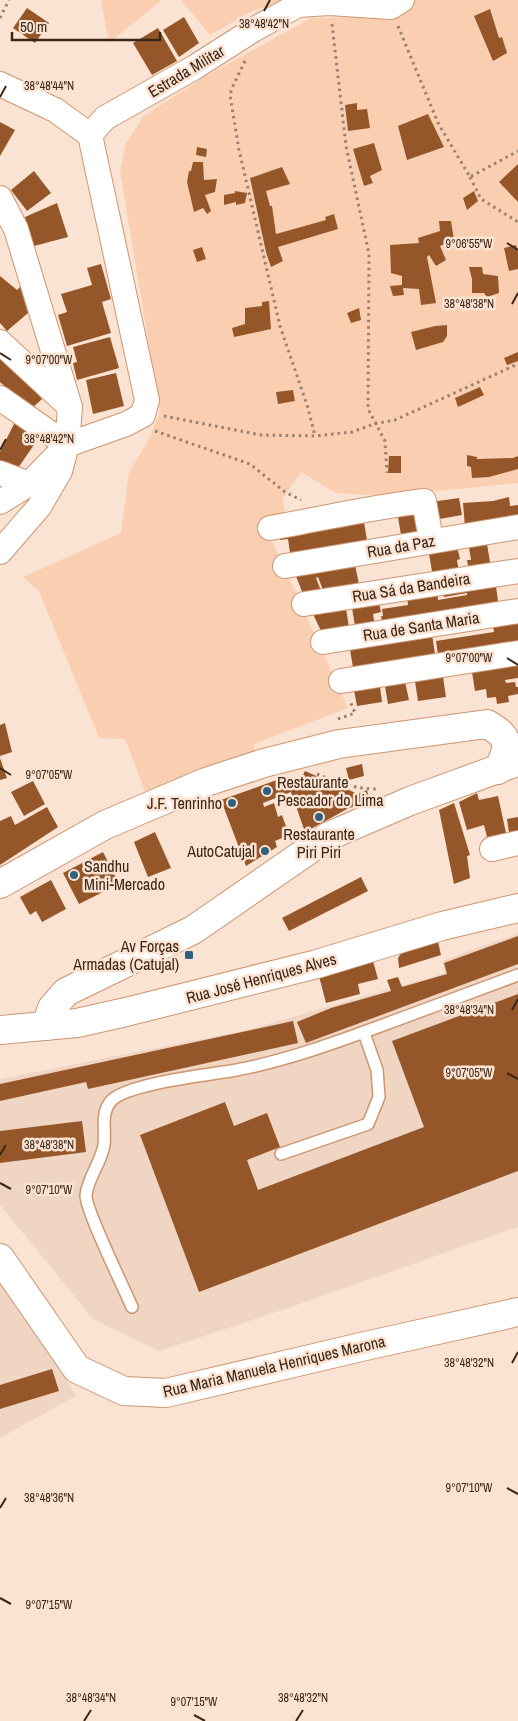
<svg xmlns="http://www.w3.org/2000/svg" width="518" height="1721" font-family="'Archivo Narrow',sans-serif">
<rect width="100%" height="100%" fill="#fbe3d3"/>
<path fill="#f0d5c3" d="M518,933V1227L294,1306L159,1351L94,1320L0,1205V1079L247,1030L445,973L442,961Z
M0,1272L76,1396L0,1438Z"/>
<path fill="#faceb1" d="M101,0H162L109,43Z
M181,0H290L254,10L210,35Z
M414,0H518V483L386,496L336,493L301,472L283,498L285,518L263,521L348,708L254,744L255,757L148,799L125,739L99,738L39,591L23,577L121,533L129,473L150,437L160,411L120,171L126,143L144,116L201,79L311,18L386,16Z"/>
<path fill="#955729" d="M27,8L49,23L35,43L13,28Z
M490,9L499,38L502,37L507,53L493,61L474,16Z
M184,17L199,43L179,57L163,30Z
M158,28L177,61L152,75L133,43Z
M357,103V110L367,109L370,128L348,131L345,105Z
M428,114L444,147L407,160L398,126Z
M0,122L15,130L0,156Z
M374,143L382,170L370,176L373,183L364,186L353,149Z
M197,147L207,149L206,157L196,155Z
M193,162H203L204,180L217,179L215,192L205,195L211,211L207,214L203,208L194,212L187,182L189,171H191Z
M518,164V202L499,182Z
M282,167L290,184L266,191L270,206H272L276,234L326,220L325,217L334,214L338,229L278,247L283,261L271,267L266,252L250,178Z
M34,171L51,193L27,211L11,190Z
M235,191L247,193L245,203L236,205V202L224,205V195L235,193Z
M474,191L478,201L467,210L463,198Z
M57,203L68,237L34,246L25,217Z
M439,221H451L454,240L440,246L446,260L436,266L429,255L427,257L436,303L421,305L419,289L403,288L404,295L393,296L390,286L402,285V276L391,273L390,245L419,243L418,238L440,231Z
M516,245L518,252V269L509,271L504,248Z
M202,247L206,259L197,262L193,250Z
M101,264L111,299L102,302L111,333L67,346L58,315L67,312L61,294L92,285L87,268Z
M469,267H482L483,274L498,276L499,293L487,297L484,293H472V279Z
M0,276L17,290L20,287L28,313L7,331L0,323Z
M269,301L271,329L234,337L232,328L245,324V308L262,306V302Z
M359,308L361,320L351,323L347,313Z
M447,325V336L443,342L416,350L411,332L435,326Z
M110,337L119,368L77,380L73,363L77,362L73,347Z
M518,352V361L507,365L504,358Z
M0,355L9,362L42,399L30,410L0,382Z
M116,373L124,406L93,414L86,380Z
M480,387L484,395L458,407L455,398Z
M293,390L295,401L278,404L276,392Z
M16,420L40,436L16,471L0,466V452Z
M467,455L477,457V459L513,458L518,456V469L489,477L472,478L471,467L467,466Z
M389,456H401V473H388Z
M509,497L510,506L518,505V523L465,527L463,503L493,501Z
M459,498L462,515L434,520L431,502Z
M421,507L422,538L402,541L397,511Z
M364,522L368,546L291,559L288,539L280,540L279,531Z
M486,538L491,568L469,571L467,560H471L468,541Z
M456,543L460,559L457,560L459,572L433,577L428,548Z
M355,565L360,589L325,595L318,577L316,578L323,596L305,599L294,571Z
M495,579L499,608L383,627L381,616H383L382,609L408,605L407,596L437,591L438,600L467,595V593L444,597L443,594Z
M378,597L381,612L373,614L375,628L356,632L351,602Z
M345,603L350,633L324,637L310,608Z
M518,616V647L439,661L436,641L494,632L492,620Z
M432,634L436,661L353,668L349,643Z
M518,659V678L505,680L506,683L515,682L516,687H518V694L508,696L509,702L497,704L496,697L487,698L486,689L475,691L471,666Z
M442,670L446,697L418,701L414,675Z
M404,677L409,700L388,704L384,681Z
M379,680L382,702L357,706L353,685Z
M5,723L12,752L0,756V725Z
M0,758L7,778L0,780Z
M362,764L364,776L349,780L346,768Z
M305,771L358,794L367,790L370,802L349,808L305,832L291,792L263,803L264,807L274,803L278,817L282,815L289,835L275,841L277,847L246,866L221,800L285,777L288,784L303,780L301,779Z
M33,781L45,804L24,816L11,792Z
M477,793L479,800L498,796L506,833L487,837L484,825L467,830L459,802Z
M454,803L470,855L467,856L470,878L454,884L439,810Z
M47,807L58,827L0,865V821L11,816L15,825Z
M518,817V838L510,840L507,819Z
M155,832L171,868L148,877L134,842Z
M103,852L119,884L79,904L63,873Z
M361,877L368,891L289,931L282,918Z
M51,880L66,909L42,922L36,911L30,915L20,897Z
M518,936V964L306,1043L297,1022L331,1008L391,991L387,980L398,977L402,987L447,974L444,963Z
M437,937L441,955L399,968L398,958L402,952Z
M373,961L378,979L358,984L360,994L326,1003L319,976Z
M518,994V1171L199,1292L140,1135L225,1102L234,1126L267,1113L280,1147L247,1160L258,1190L424,1127L392,1041Z
M293,1021L298,1043L88,1089L86,1082L0,1101V1084Z
M82,1121L86,1152L0,1163V1131Z
M52,1369L59,1391L0,1409V1385Z"/>
<g fill="none" stroke-linecap="round" stroke-linejoin="round">
<defs>
<path id="service" d="M281,1154L368,1124L379,1097L377,1070L364,1033
M132,1307C124,1288 85,1209 86,1195C88,1177 101,1163 104,1145C106,1130 100,1114 111,1101C126,1084 206,1075 231,1071C287,1061 340,1041 394,1021C435,1006 477,990 518,975"/>
<path id="minor" d="M0,84L55,110L90,135
M90,135L105,118L195,67L253,30L298,5L329,3L391,7L402,0
M0,198L16,229L70,407L67,445L60,471L39,507L0,552
M0,342L70,407
M0,398L67,445
M0,473L29,484
M0,502L29,484L67,445L126,424L143,415L147,400L90,135
M270,528C321,519 372,507 424,501L431,540
M285,566L518,527
M304,604L518,571
M323,642L518,611
M341,681L518,653
M492,849L518,843"/>
<path id="tertiary" d="M0,884L105,825L206,782L264,763L339,744L487,724C511,738 510,745 498,770
M46,1026L52,1008L66,992L193,930L329,836L410,801L514,763
M0,1258L77,1369L124,1391L166,1393L361,1347L518,1312"/>
<path id="secondary" d="M0,1030L77,1023L126,1012L317,964L442,926L518,908"/>
</defs>
<use href="#service" stroke="#ce956f" stroke-width="14"/>
<use href="#minor" stroke="#ce956f" stroke-width="26"/>
<use href="#tertiary" stroke="#ce956f" stroke-width="30"/>
<use href="#secondary" stroke="#ce956f" stroke-width="30"/>
<path stroke="#988171" stroke-width="3" stroke-dasharray="2.5 4" stroke-linecap="butt" d="M0,18L9,0
M332,24L346,146L369,254L368,409L385,441L387,473
M398,26L438,123L470,177L518,151
M245,61L232,88L230,95L239,150L280,326L308,408L315,436
M470,177L481,199L518,222
M164,416L261,435L315,436L352,432L374,424L395,420L518,364
M155,431L250,464L285,492L301,500
M338,719L355,713L350,701
M317,774C336,782 356,789 376,789"/>
<use href="#service" stroke="#fff" stroke-width="11"/>
<use href="#minor" stroke="#fff" stroke-width="24"/>
<use href="#tertiary" stroke="#fff" stroke-width="28"/>
<use href="#secondary" stroke="#fff" stroke-width="28"/>
</g>
<path fill="none" stroke="#3c2616" stroke-width="2" d="M264,11L270,0M0,97L6,86M507,243L518,250M512,304L518,293M0,353L11,360M0,450L6,439M507,658L518,665M0,768L11,775M512,1010L518,999M507,1073L518,1079M0,1155L6,1145M0,1183L11,1189M512,1363L518,1352M507,1488L518,1494M0,1508L6,1498M0,1598L11,1604M194,1715L205,1721M84,1721L91,1710M296,1721L303,1710"/>
<g fill="#2e627f" stroke="#fbe3d3" stroke-width="2">
<circle cx="267" cy="791" r="5"/>
<circle cx="232" cy="803" r="5"/>
<circle cx="319" cy="817" r="5"/>
<circle cx="265" cy="851" r="5"/>
<circle cx="74" cy="875" r="5"/>
<rect x="184" y="950" width="10" height="10" rx="2.5"/>
</g>
<g text-anchor="middle" stroke-width="5" stroke-linejoin="round" paint-order="stroke">
<g font-size="16" fill="#3c2616" stroke="#fbe3d3">
<text transform="translate(186 71) rotate(-31)" y="6">Estrada Militar</text>
<text transform="translate(401 546) rotate(-10)" y="6">Rua da Paz</text>
<text transform="translate(411 587) rotate(-9)" y="6">Rua Sá da Bandeira</text>
<text transform="translate(421 626) rotate(-9)" y="6">Rua de Santa Maria</text>
<text transform="translate(261 978) rotate(-15)" y="6">Rua José Henriques Alves</text>
<text transform="translate(274 1366) rotate(-13)" y="6">Rua Maria Manuela Henriques Marona</text>
</g>
<g font-size="16" fill="#3c2616" stroke="#fbe3d3" text-anchor="end">
<text x="277" y="788" text-anchor="start">Restaurante<tspan x="277" dy="18">Pescador do Lima</tspan></text>
<text x="222" y="809">J.F. Tenrinho</text>
<text x="319" y="840" text-anchor="middle">Restaurante<tspan x="319" dy="18">Piri Piri</tspan></text>
<text x="255" y="857">AutoCatujal</text>
<text x="84" y="872" text-anchor="start">Sandhu<tspan x="84" dy="18">Mini-Mercado</tspan></text>
<text x="179" y="952">Av Forças<tspan x="179" dy="18">Armadas (Catujal)</tspan></text>
</g>
</g>
<g font-size="12" text-anchor="middle" fill="#3c2616" stroke="#fbe3d3" stroke-width="5" stroke-linejoin="round" paint-order="stroke">
<text x="264" y="28">38°48'42"N</text>
<text x="49" y="90">38°48'44"N</text>
<text x="469" y="248">9°06'55"W</text>
<text x="469" y="308">38°48'38"N</text>
<text x="49" y="364">9°07'00"W</text>
<text x="49" y="443">38°48'42"N</text>
<text x="469" y="662">9°07'00"W</text>
<text x="49" y="779">9°07'05"W</text>
<text x="469" y="1014">38°48'34"N</text>
<text x="469" y="1077">9°07'05"W</text>
<text x="49" y="1149">38°48'38"N</text>
<text x="49" y="1194">9°07'10"W</text>
<text x="469" y="1367">38°48'32"N</text>
<text x="469" y="1492">9°07'10"W</text>
<text x="49" y="1502">38°48'36"N</text>
<text x="49" y="1609">9°07'15"W</text>
<text x="91" y="1702">38°48'34"N</text>
<text x="303" y="1702">38°48'32"N</text>
<text x="194" y="1706">9°07'15"W</text>
</g>
<path d="M12 32v8h148v-8" fill="none" stroke="#3c2616" stroke-width="2.5"/>
<text x="20" y="32" font-size="15" fill="#3c2616" stroke="#fbe3d3" stroke-width="4" paint-order="stroke">50 m</text>
</svg>
